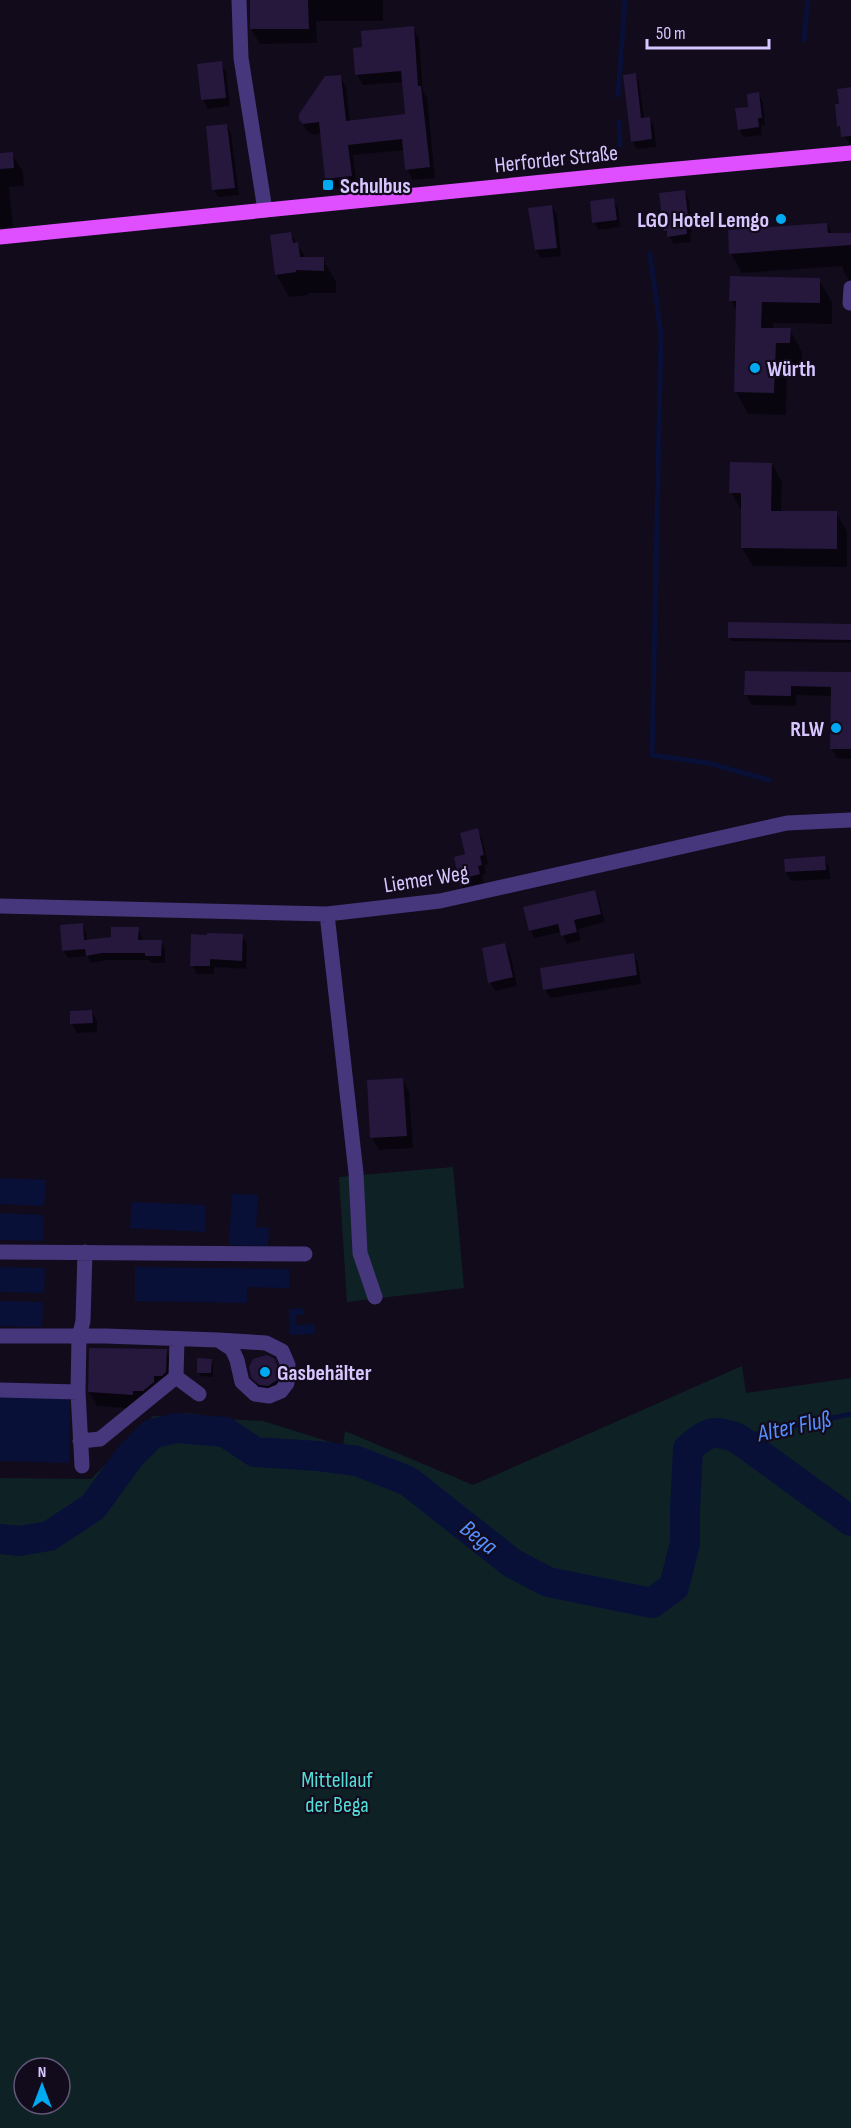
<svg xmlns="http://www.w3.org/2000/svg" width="851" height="2128" font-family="'Sofia Sans Condensed',sans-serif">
<rect width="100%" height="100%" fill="#110b1c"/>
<path fill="#0e2226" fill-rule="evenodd" d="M453,1167L464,1288L347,1302L339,1177Z
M742,1366L746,1393L851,1378V2128H0V1478L91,1479L153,1416H169L187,1413L225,1419L263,1421L343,1446L345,1431L473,1485ZM24,2068H60V2104H24Z"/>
<path fill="#081038" d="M0,1178L46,1180L44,1206L0,1204Z
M232,1194L258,1195L256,1227L269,1228L268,1246L229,1245Z
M132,1202L206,1205L205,1232L130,1228Z
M0,1213L44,1215L43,1241L0,1240Z
M0,1267L45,1268L44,1293L0,1292Z
M135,1267L289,1269V1288L247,1287V1303L135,1301Z
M0,1301L43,1302L42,1327L0,1326Z
M304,1308V1315H296V1325L314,1324L315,1334L290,1335L289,1309Z
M0,1396L70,1398L69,1463L0,1461Z"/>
<path fill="#0007" d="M252,0H383V21H316L317,43L260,44L251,29Z
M413,28L419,39L423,92L427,98L435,178L413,180L407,169L405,150L353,155L357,187L332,189L326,179L321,133L313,135L307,131L300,119L340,77L346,87L350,122L407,116L403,82L363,85L357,74L364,48Z
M221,63L226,72L230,106L208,109L203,100Z
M635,74L639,82L644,119L649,118L654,126L656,147L637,149L632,141Z
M851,89V147L839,126L840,105Z
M758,94L763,102L765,125L761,126L762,135L743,137L739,129Z
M226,125L231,133L239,195L218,197L214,189Z
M12,154L23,172L24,186L9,187L13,227L0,228V155Z
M684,192L689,200L692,233H690L691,242L674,244L665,231Z
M613,200L618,208L620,227L598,230L594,222Z
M552,207L557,215L561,256L541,258L536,250Z
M827,224L833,235H851V284L843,270V266L742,273L731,253Z
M291,234L306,258L323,259L336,282V293H308V295L289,297L276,274Z
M819,280L832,302V324L773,323V330H790L802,352V364H787L786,415L748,414L736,392L737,312L731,300Z
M772,464L782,482L781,512L836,513L847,531V567L753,566L742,548L741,510L731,492Z
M851,625V643L731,641L729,637Z
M851,674V759L837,758L831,748L833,696L796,695V706L752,705L746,695Z
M477,830L482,839L488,864L484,865L486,874L482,875L484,883L474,885L467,895L462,886L467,855Z
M824,858L829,867L830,879L791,881L786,872L785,861Z
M595,892L599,901L605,922L578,929L581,940L567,944L561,932L535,938L530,930Z
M82,924L86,932L87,941L113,938L138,929L142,936V942H161L165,949V963H151L149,960H107L91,963L87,956L68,958L63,950Z
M242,936L247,944L246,969L214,967V974H197L192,965Z
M504,945L510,953L517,986L495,991L490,982Z
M633,954L638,963L641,984L550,998L545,989Z
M92,1012L97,1021V1032L77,1033L72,1024Z
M402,1079L409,1092L413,1148L379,1150L372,1138L368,1081Z
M166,1351L174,1364L173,1386L140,1409L97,1406L89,1392Z
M273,1359L282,1377V1389L266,1393L258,1386L252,1376Z
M211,1360L213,1364V1377L201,1376L198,1372Z"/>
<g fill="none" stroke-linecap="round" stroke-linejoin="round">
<path stroke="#081038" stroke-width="5" d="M804,40L808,0
M618,95L625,0
M619,122L620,145
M650,254L661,334L652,755L708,763L769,780
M737,1438L851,1414"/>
<path stroke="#081038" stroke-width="30" d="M0,1539L19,1541L49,1536L93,1507L130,1456L152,1434L176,1428L225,1432L255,1452L318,1456L357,1461L408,1481L512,1563L548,1582L652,1603L674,1587L685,1543V1510L688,1449C707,1432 712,1429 737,1438L851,1521"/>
</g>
<path fill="#26173d" d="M250,0H308L309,29H250Z
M414,26L418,86H421L430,167L405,170L402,139L348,145L352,176L325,179L319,122L303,124L299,120V114L325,76L341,75L346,121L405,114L401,71L355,75L353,48L362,47L361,31Z
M222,61L226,98L201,100L197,64Z
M636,73L641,118L650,117L652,139L631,142L623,75Z
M851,87V136L841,137L840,126L837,127L835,104H839L837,89Z
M759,92L762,118H758L759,127L738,130L735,108L748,107L747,94Z
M227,124L235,188L212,190L206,126Z
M13,152L14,168L0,169V153Z
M685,190L689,225H686L687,234L667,237V231H664L663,228L659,193Z
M614,198L617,220L592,223L590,201Z
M552,205L557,248L535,250L528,208Z
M827,223L828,233H851V245L729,254L728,230Z
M291,232L293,243L298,242L300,257H324V271L296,270V272L275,275L270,235Z
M730,276L820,278V303L762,302L761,328H791L790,343H776L774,393L734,392L736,301H729Z
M730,462L772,463L771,511H837V549L741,548V493H729Z
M728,622L851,624V640L728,638Z
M745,671L851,672V749H830L831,687L791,686V696L744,695Z
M478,828L484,855L480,856L482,865L478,866L480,874L469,877L464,886H460L454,857L465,854L460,833Z
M825,856L826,870L785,872L784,859Z
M595,890L601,914L574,920L577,932L561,936L558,924L529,931L523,907Z
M83,923L84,940L111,937V927H139L138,940H162L161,956H145V953H102L86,956L85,949L62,951L60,925Z
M207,933L243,934L242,961L210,959V966H190L191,934L207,935Z
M505,943L513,977L488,983L482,948Z
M634,953L637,975L543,990L540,968Z
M92,1010L93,1023L70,1024V1011Z
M403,1078L407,1136L370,1138L367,1080Z
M89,1348L167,1349L166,1372L162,1376H154V1382L143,1391H133V1395L88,1392Z
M266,1355L274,1358L278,1367L277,1380L268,1386L259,1385L251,1377L249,1367L253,1359Z
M197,1358L212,1359L211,1373H197Z"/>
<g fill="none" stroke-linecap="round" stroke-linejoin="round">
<path stroke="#46367c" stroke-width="15" d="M239,0L241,58L265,210
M850,303L851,288
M0,906L327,914L440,901L787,823L851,820
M327,914L356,1173L360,1253L375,1297
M0,1252L305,1254
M0,1336H105L218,1340L266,1343L282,1351L288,1365L287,1383L281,1391L269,1396L255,1394L242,1382L237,1360L232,1349L218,1340
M177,1339L176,1377L199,1394
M0,1390L78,1392
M80,1441L100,1439L176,1377
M82,1466L78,1392L79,1337L83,1321L85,1252"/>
<path stroke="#df4eff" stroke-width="15" d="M0,237L623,174L851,153"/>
</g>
<g fill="#00aaf2" stroke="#110b1c" stroke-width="2">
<rect x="322" y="179" width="12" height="12" rx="3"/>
<circle cx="781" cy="219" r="6"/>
<circle cx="755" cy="368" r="6"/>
<circle cx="836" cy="728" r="6"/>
<circle cx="265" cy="1372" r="6"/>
</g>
<g text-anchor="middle" stroke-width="4.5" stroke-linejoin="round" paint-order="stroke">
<g font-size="22" fill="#d8c7ff" stroke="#110b1c">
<text transform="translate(556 158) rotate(-6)" y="8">Herforder Straße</text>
<text transform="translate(426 878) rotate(-9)" y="8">Liemer Weg</text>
</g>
<g font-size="22" font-weight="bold" fill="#d8c7ff" stroke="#110b1c" text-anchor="start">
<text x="340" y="193">Schulbus</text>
<text x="769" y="227" text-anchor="end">LGO Hotel Lemgo</text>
<text x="767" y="376">Würth</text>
<text x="824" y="736" text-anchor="end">RLW</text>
<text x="277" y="1380">Gasbehälter</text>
</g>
<g font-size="22" fill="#53ded7" stroke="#110b1c">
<text x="337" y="1787">Mittellauf<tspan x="337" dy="25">der Bega</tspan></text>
</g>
<g font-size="24" font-style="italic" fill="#558fff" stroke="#110b1c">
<text transform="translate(794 1426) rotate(-12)" y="8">Alter Fluß</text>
<text transform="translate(479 1537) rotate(38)" y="8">Bega</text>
</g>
</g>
<g transform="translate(42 2086)"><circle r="28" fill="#110b1c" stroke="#615677" stroke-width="1.5"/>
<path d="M0-4.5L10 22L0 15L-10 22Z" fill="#00aaf2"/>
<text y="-9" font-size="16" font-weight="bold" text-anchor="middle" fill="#d8c7ff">N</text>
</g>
<path d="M647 39v9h122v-9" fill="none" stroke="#d8c7ff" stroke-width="3"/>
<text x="656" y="39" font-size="18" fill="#d8c7ff" stroke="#110b1c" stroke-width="4.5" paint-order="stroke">50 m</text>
</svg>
